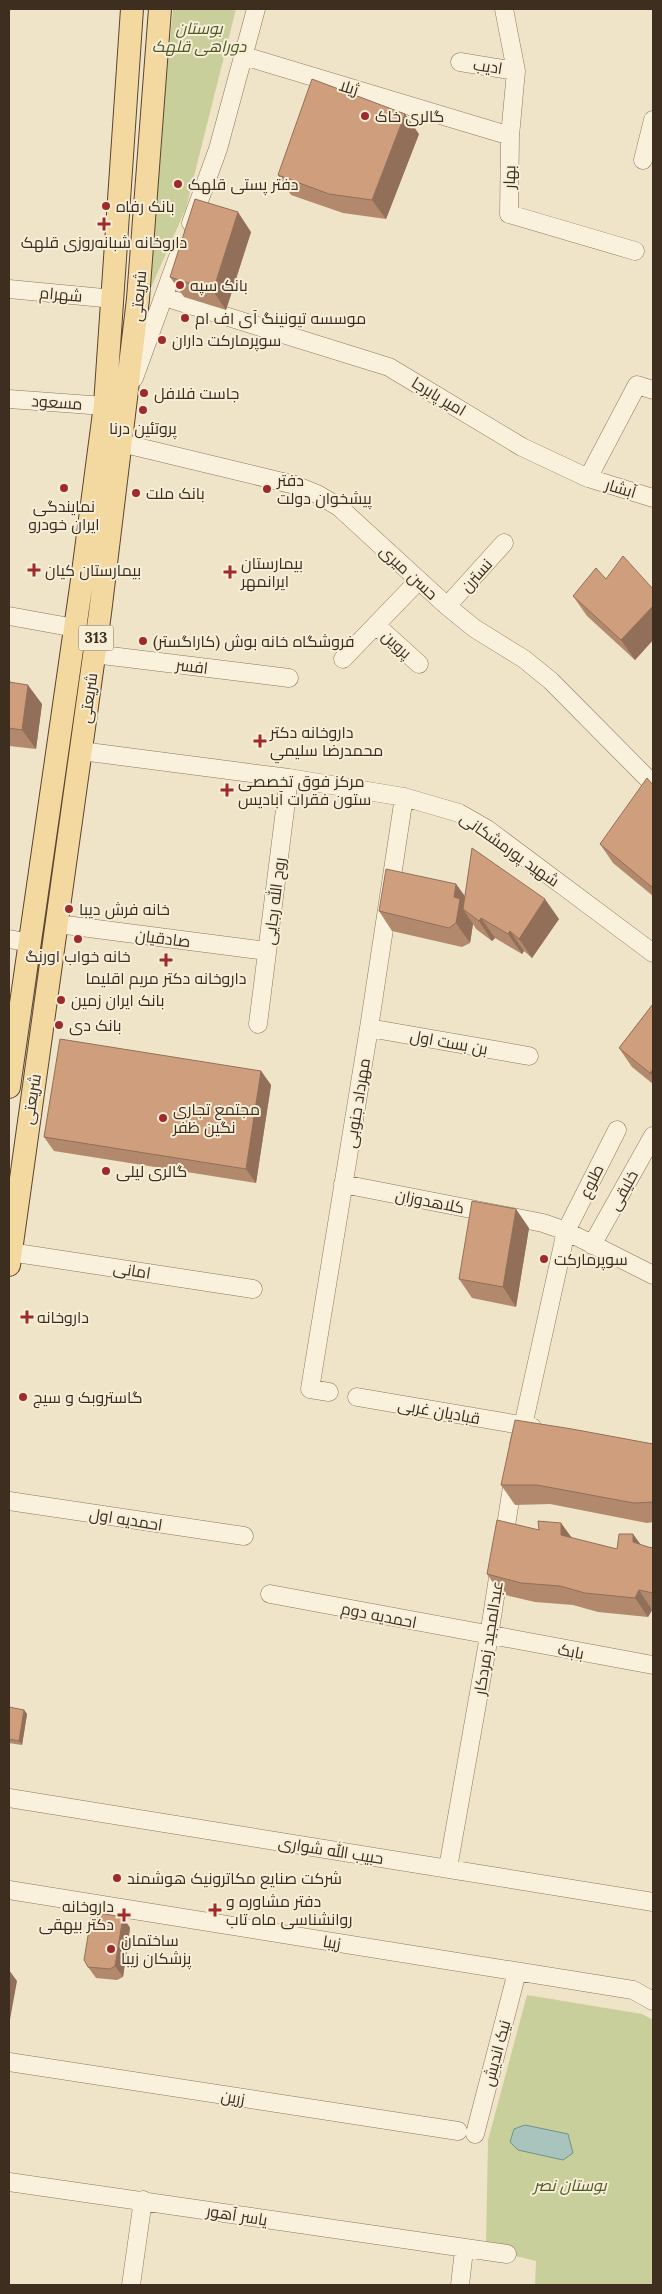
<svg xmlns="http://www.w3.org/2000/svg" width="662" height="2294" font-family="Lora,Cairo,serif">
<rect width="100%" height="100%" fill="#f0e4c8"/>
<path fill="#c9cf9b" d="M173,9H236L186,208L150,290L154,200Z
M527,1995L642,2014L653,2020V2285H535L536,2261L507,2254L486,2244L488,2140Z"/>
<path fill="#a9c4bc" stroke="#6f938a" d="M525,2125L568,2134L573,2153L563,2160L518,2150L510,2142L514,2129Z"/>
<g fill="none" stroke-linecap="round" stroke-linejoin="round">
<defs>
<path id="minor" d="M504,9L516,71L510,136L509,214L635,251
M244,56L510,136
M460,62L516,71
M643,160L653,120
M191,223L218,149L256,9
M9,289L114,299
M164,297L389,367L522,447L588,478L637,385L653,390
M134,378L178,257
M9,399L118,407
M121,443L295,485L317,494L339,507L447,606L474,628L524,659L551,681L653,784
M588,478L653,498
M447,606L504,543
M9,616L75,628
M376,625L419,664
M94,654L289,678
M343,659L419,580
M81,751L289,778L404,797L459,813L487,829L653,953
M58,924L267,951
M9,939L30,943
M258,1024L289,778
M369,1028L529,1056
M343,1184L543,1223L566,1231L653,1275
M592,1245L653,1136
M10,1252L253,1289
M329,1392L310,1389L369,1028L404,797
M357,1397L532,1427
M519,1444L566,1231L617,1130
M9,1501L244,1536
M270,1594L653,1665
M9,1798L653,1902
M448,1868L489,1636L514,1474
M9,1890L633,1990L653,2001
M9,2062L458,2131
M475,2134L517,1972
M9,2182L507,2254
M131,2285L143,2200
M460,2285L464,2250"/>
<path id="major" d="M9,1087L82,580L105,405L132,9
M9,1265L100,613L138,299L160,9"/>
</defs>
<use href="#minor" stroke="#8d765c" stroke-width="19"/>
<use href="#major" stroke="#5b4430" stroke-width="24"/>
<use href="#minor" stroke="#faf1dc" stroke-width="18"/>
<use href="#major" stroke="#f3d9a0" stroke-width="22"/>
</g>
<path fill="#b2896c" d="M419,134L386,219L343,213L291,195L278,175Z
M251,232L226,310L184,297L170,277Z
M606,579L653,589V640L635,660L587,616L573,596Z
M9,680L11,682L42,704L36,749L9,746Z
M653,785V896L613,863L600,844Z
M456,884L465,896L559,919L532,958L524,951L522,954L495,938L492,941L476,929L473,924L470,943L462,947L392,931L379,911Z
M653,1004V1084L632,1067L619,1048Z
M261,1071L271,1085L256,1183L54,1151L44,1137Z
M529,1228L516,1307L472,1298L459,1279Z
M645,1443L653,1444V1522L647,1523L550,1504L515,1505L501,1485Z
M561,1523L571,1538L617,1549L641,1545L653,1548V1610H652L648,1617L598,1612L573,1605L535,1602L501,1594L487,1574L539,1530Z
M9,1707L24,1710L27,1714L22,1745L9,1743Z
M123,1917L130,1928L123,1977L117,1980L96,1978L88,1967Z"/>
<path fill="#916f58" d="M405,114L419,134L386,219L372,200Z
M238,212L251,232L226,310L213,291Z
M653,606V640L635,660L621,640Z
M28,685L42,704L36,749L22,730Z
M456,884L470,904L463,909L473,924L470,943L456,923L454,897Z
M545,899L559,919L532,958L519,939Z
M481,918L495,938L492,941L479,921Z
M510,931L524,951L522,954L508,934Z
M653,1069V1077L650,1073Z
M261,1071L271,1085L256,1183L246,1169Z
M516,1209L529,1228L516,1307L503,1287Z
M561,1523L575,1542L561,1535Z
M633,1534L647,1553L633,1542Z
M639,1590L652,1610L648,1617L635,1598Z
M24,1710L27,1714L22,1745L19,1741Z
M123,1917L130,1928L123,1977L115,1966Z
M9,1970L17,1981L9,2025Z"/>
<path fill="#cf9f7d" stroke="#916f58" d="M312,79L405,114L372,200L329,194L278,175Z
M195,199L238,212L213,291L170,277Z
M623,556L653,589V606L621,640L573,596L596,568L606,579Z
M9,682L28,685L22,730L9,728Z
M647,778L653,785V888L600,844Z
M472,848L545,899L519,939L510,931L508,934L481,918L479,921L463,909Z
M386,869L456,884L454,897L460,899L456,923L449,928L379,911Z
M653,1004V1069L650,1073L619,1048Z
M60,1039L261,1071L246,1169L44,1137Z
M472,1201L516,1209L503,1287L459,1279Z
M515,1420L572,1429L653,1444V1502L634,1503L537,1485H501Z
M497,1520L539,1530L538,1521L561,1523V1535L617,1549L619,1534H633V1542L648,1547L653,1548V1593L639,1590L635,1598L585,1593L560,1586L521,1583L487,1574Z
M9,1707L24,1710L19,1741L9,1739Z
M92,1912L123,1917L115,1966L110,1969L88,1967L84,1960Z"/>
<g fill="#9e2a2b" stroke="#f7eed8" stroke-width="2">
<circle cx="365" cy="116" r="5"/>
<circle cx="178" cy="184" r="5"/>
<circle cx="106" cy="206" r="5"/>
<path d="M101.5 216.5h5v5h5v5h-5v5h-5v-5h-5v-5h5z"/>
<circle cx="180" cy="285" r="5"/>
<circle cx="185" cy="318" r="5"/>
<circle cx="162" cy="340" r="5"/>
<circle cx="144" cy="393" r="5"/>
<circle cx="143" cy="410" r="5"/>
<circle cx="64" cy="488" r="5"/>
<circle cx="267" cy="489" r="5"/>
<circle cx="136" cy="493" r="5"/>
<path d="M31.5 562.5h5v5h5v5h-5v5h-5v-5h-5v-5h5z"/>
<path d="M227.5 564.5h5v5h5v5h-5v5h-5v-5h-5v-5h5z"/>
<circle cx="143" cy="641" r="5"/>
<path d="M257.5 733.5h5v5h5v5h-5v5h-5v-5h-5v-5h5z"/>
<path d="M224.5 782.5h5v5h5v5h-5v5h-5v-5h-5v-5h5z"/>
<circle cx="69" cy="909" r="5"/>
<circle cx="78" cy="939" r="5"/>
<path d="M163.5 952.5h5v5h5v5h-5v5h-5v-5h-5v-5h5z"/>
<circle cx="61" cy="1000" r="5"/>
<circle cx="59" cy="1025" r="5"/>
<circle cx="163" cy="1118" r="5"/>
<circle cx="106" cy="1171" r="5"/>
<circle cx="544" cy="1259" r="5"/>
<path d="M24.5 1309.5h5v5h5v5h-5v5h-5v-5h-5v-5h5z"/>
<circle cx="23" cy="1397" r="5"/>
<circle cx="117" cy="1878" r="5"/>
<path d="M212.5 1902.5h5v5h5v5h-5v5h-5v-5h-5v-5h5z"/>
<path d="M121.5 1907.5h5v5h5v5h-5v5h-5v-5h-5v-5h5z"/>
<circle cx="111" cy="1949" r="5"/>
</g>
<g text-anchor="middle" stroke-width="4" stroke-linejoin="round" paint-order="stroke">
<rect fill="#f7eed8" stroke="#756857" stroke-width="1" x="78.5" y="625.5" width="35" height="25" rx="4"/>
<g font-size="15" font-weight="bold" fill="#3d2e20">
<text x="96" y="643">313</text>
</g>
<g font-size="16" font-style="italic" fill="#4d5a26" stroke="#f7eed8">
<text x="199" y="34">بوستان<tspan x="199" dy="18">دوراهی قلهک</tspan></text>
<text x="570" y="2191">بوستان نصر</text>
</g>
<g font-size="16" fill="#3d2e20" stroke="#f7eed8">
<text transform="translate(488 66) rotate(9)" y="6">ادیب</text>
<text transform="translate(349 87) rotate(17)" y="6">ژیلا</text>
<text transform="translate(509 177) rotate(-89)" y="6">بهار</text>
<text transform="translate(61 294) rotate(5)" y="6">شهرام</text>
<text transform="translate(138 296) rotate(-85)" y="6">شریعتی</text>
<text transform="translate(439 396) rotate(31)" y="6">امیر پابرجا</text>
<text transform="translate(57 402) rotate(4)" y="6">مسعود</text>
<text transform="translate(621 488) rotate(17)" y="6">آبشار</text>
<text transform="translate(409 572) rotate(43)" y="6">حسن میری</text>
<text transform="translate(476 575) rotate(-48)" y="6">نسترن</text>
<text transform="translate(397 644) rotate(42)" y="6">پروین</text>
<text transform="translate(192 666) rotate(7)" y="6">افسر</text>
<text transform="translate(88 698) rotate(-82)" y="6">شریعتی</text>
<text transform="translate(510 849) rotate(35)" y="6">شهید پورمشکانی</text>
<text transform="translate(274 901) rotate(-83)" y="6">روح الله رجایی</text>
<text transform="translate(163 938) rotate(7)" y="6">صادقیان</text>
<text transform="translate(449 1042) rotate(10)" y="6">بن بست اول</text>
<text transform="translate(31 1099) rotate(-81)" y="6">شریعتی</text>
<text transform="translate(357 1103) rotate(-81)" y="6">مهرداد جنوبی</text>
<text transform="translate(591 1181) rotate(-63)" y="6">طلوع</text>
<text transform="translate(623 1190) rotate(-61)" y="6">خلیقی</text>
<text transform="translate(430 1201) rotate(11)" y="6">کلاهدوزان</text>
<text transform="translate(132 1270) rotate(9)" y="6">امانی</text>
<text transform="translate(439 1411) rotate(10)" y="6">قبادیان غربی</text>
<text transform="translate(126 1519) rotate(9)" y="6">احمدیه اول</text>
<text transform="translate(379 1615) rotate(11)" y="6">احمدیه دوم</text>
<text transform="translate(488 1638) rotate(-81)" y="6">عبدالمجید زمردکار</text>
<text transform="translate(571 1651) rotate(10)" y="6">بابک</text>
<text transform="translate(331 1850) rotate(9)" y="6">حبیب الله شواری</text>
<text transform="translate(332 1942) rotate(9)" y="6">زیبا</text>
<text transform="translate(496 2053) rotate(-75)" y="6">نیک اندیش</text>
<text transform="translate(233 2097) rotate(9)" y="6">زرین</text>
<text transform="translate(237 2215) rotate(9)" y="6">یاسر آهور</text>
</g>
<g font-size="16" fill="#3d2e20" stroke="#f7eed8" text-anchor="start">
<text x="375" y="122">گالری خاک</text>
<text x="188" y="190">دفتر پستی قلهک</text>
<text x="116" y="212">بانک رفاه</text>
<text x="104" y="248" text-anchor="middle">داروخانه شبانه‌روزی قلهک</text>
<text x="190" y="291">بانک سپه</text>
<text x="195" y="324">موسسه تیونینگ آی اف ام</text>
<text x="172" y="346">سوپرمارکت داران</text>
<text x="154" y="399">جاست فلافل</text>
<text x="143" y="434" text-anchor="middle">پروتئین درنا</text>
<text x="277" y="486">دفتر<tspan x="277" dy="18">پیشخوان دولت</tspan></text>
<text x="146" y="499">بانک ملت</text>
<text x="64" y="512" text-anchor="middle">نمایندگی<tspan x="64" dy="18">ایران خودرو</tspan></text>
<text x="241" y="569">بیمارستان<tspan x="241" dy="18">ایرانمهر</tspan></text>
<text x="45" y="576">بیمارستان کیان</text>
<text x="153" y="647">فروشگاه خانه بوش (کاراگستر)</text>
<text x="270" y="738">داروخانه دكتر<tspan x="270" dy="18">محمدرضا سليمي</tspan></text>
<text x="238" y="787">مرکز فوق تخصصی<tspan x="238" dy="18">ستون فقرات آبادیس</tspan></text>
<text x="79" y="915">خانه فرش دیبا</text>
<text x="78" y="962" text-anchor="middle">خانه خواب اورنگ</text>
<text x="166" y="984" text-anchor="middle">داروخانه دکتر مریم اقلیما</text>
<text x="71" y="1006">بانک ایران زمین</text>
<text x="69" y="1031">بانک دی</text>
<text x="173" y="1115">مجتمع تجاری<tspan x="173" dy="18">نگین ظفر</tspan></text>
<text x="116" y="1177">گالری لیلی</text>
<text x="554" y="1265">سوپرمارکت</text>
<text x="37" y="1323">داروخانه</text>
<text x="33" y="1403">گاستروبک و سیج</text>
<text x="127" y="1884">شرکت صنایع مکاترونیک هوشمند</text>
<text x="226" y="1907">دفتر مشاوره و<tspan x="226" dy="18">روانشناسی ماه تاب</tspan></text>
<text x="114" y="1912" text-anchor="end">داروخانه<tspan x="114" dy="18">دکتر بیهقی</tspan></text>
<text x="121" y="1946">ساختمان<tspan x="121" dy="18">پزشکان زیبا</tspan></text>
</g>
</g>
<rect width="662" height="2294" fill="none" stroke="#3d2e20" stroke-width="20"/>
</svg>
